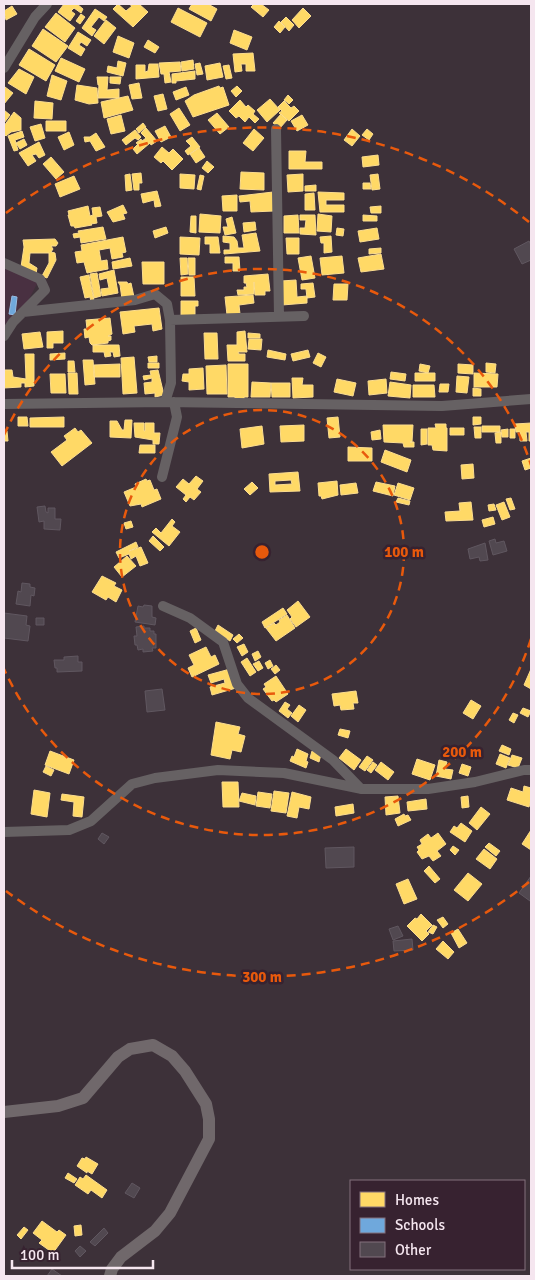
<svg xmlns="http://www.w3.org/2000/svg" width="535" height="1280" font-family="Signika,sans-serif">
<rect width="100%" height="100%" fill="#3d3139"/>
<path fill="#493041" d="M4,264L38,282L29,299L4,335Z"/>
<path fill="#ffd966" stroke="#fcdd8f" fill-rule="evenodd" d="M64,4H77L83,9L81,13L74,8L71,11L75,14L70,21L58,12Z
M118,4L126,11L132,6L129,4H139L148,12L133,27L113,9Z
M192,4H208L217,9L211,21L189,9Z
M254,4H261L269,10L263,17L251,7Z
M12,6L17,14L6,20L4,11Z
M178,8L207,23L200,37L171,22Z
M303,8L311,16L299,28L292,20Z
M95,9L107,17L104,21L99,17L91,27L96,30L92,36L82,28Z
M56,13L75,28L65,42L45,27Z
M81,14L85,17L80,24L76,21Z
M286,17L294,25L289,31L281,22Z
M106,20L116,28L104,44L94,36Z
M279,21L285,27L280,33L274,27Z
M43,29L68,46L56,62L32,46Z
M234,30L252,37L247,50L230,43Z
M78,32L91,40L87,46L81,42L79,45L85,49L81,56L68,48Z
M118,36L134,43L129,58L113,52Z
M148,40L159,47L155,53L144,47Z
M29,49L55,65L46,81L19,65Z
M253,53L255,71H246V64H241L242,71L235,72L233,54Z
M61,58L85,69L79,82L55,71Z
M193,60L194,69L182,71L181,62Z
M118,61L126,63L123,76L107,72L108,66L117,68Z
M180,62L181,71L169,72L171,82L165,83L164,74H161L159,63Z
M200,63L203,74L197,75L195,64Z
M220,63L223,77L207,80L205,66Z
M149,64H158L159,77L136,79V65H145V72L148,71Z
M229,65L232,78L226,79L223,66Z
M19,69L34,77L26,94L8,83Z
M195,71V79L176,81V83H172V74Z
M52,75L67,81L61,100L47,96Z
M97,77H108L107,90L119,89V98H98L99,85H98Z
M110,77H121L120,84L110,83Z
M139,83L142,98L132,99L129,85Z
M77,85L97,88L98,103L89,104L75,100Z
M219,86L220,88L223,87L229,105L193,117L185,101L194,95Z
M237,86L242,91L236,97L231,91Z
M5,87L13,93L4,104V89Z
M186,87L189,95L176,100L173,92Z
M163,94L167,109L158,111L154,96Z
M288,95L293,100L289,104L284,100Z
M128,96L133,110L104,118L101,102Z
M270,99L280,110L267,122L257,110Z
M240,100L246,107L248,105L255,111L253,114L259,119L255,123L249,117L245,122L239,116L236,118L229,111Z
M35,101L53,103L52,119L34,118Z
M284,101L291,108L294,106L299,111L289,121L279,113L282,111L278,107Z
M179,108L190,125L180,131L170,114Z
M4,110L10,115L4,123Z
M14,112L21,118V130L11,132L6,136L4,134V126Z
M217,113L229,127L220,134L208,120Z
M281,114L287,120L280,128L273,123Z
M121,115L125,131L111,134L107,119Z
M302,115L308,125L297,131L291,121Z
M46,121H66V131H46Z
M143,123L146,127L139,133L136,129Z
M41,124L45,138L35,141L30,127Z
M165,126L171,137L161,142L155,131Z
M146,128L157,141L151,145L150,143L137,154L133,149L138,144L136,143L141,139L142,141L146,138L141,133Z
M254,129L264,138L253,151L243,143Z
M352,129L360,136L352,146L344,140Z
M367,129L373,134L369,140L362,135Z
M135,130L141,137L138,140L135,138L126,145L122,140Z
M22,131L24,137L15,140L18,150L14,151L8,136Z
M69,132L74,145L64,150L58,137Z
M96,133L105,147L96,151L90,141L85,142L84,137H90Z
M192,137L200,147L188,155L185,151L191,146L186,141Z
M24,139L27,145L20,149L16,143Z
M39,142L45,155L39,158L36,154L32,155L36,161L28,166L19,153Z
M162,147L169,153L173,149L183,159L172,170L163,161L161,163L154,157Z
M199,148L205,157L196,163L190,154Z
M289,151H306L305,162H322V169H289Z
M378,155L379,165L363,167L362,157Z
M51,157L64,172L56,179L43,164Z
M207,161L214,167L208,173L202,168Z
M241,172L264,173V190L240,189Z
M141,173L142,183H139V190H134L132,174Z
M130,174L132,190L126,191L125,175Z
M180,174L195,175L194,189L180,188Z
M303,174V191L288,192L287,175Z
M378,174L380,189L372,190L370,175Z
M200,175L204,176L201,190L197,189Z
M74,176L80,189L60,197L55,184Z
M363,183H370L371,189H363Z
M316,185V191H305V186Z
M157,191L161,206L155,207L154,200L143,203L141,194Z
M273,192L274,211L251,212L250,201L240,202L239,196Z
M318,192L344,193V200H326V205H344V212H320Z
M314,193L315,210H305V194Z
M237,195V211H223L222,196Z
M123,205L127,213L123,214L125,219L113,222L107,212Z
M88,206L90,216L93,215L92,208L100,207L102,216L96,217L97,223L91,224L92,225L75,228L74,226H71L68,215H69L68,211Z
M381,206V213H371L370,207Z
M200,214L221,216L220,233L199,232Z
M318,214L332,216L331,232L317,231Z
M298,215L299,233H284V216Z
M300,215H315L316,235L300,234V228H305L306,220H300Z
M363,215L377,216V221H363Z
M191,216H196V233L190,232Z
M232,217L236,233L225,235L223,227H228L226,219Z
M255,222L256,230L244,232L243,223Z
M103,227L106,239L81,243L80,237L74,238L73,234L79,233L78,231Z
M166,227L168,233L155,238L153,231Z
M337,228L344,229L343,236L336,235Z
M377,228L379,239L360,242L358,231Z
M256,233L260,251L224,254V250H230V243L223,242V236L234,237L237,241L238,248H244L242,235Z
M331,236L332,252L324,253V243H321L320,237Z
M123,237L126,252L122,253L123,257L112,259L110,248L99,250L101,261L107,260L108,269L87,273L84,262L77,263L75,252L82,251L81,245Z
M180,237L200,238L199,255L180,254Z
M205,237H218L220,253H210V244H205Z
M286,238H299V254H287Z
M55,239L58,243L56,246H51L53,249L51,252L55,253L56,260L47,278L42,276L49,263V253H30L29,263L37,268L36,274L21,267L24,247L23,240Z
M381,248V253L369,254V249Z
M381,254L384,269L361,272L358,258Z
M311,256L315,278L302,280L298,258Z
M342,256L344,273L322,275L320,258Z
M225,257H239L240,271H233V263H225Z
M130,258L132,266L113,269L112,262Z
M180,258H187L188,274L181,275Z
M188,258H195V275H189Z
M142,262H164V284H143Z
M114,270L118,293L102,296L101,289L109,288L107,278L100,280L99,274Z
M97,273L101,296L94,298L90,274Z
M268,274L270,291H265V295H255L254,282V294L238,295L237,290H244V287H247L246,283H244V276Z
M89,275L94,301L91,302L90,297L85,298L80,277Z
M181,277H194L195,296H181Z
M296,280L297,297L307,296V303L282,305L281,281Z
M118,282H127L128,284L131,283L134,297L122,299L120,285Z
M313,283L315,297L307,298L306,289H301V284Z
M334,284H348L347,300H333Z
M253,295L254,303L239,305L240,314L227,315L225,297Z
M181,301H198V306H195V318L181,317Z
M159,308L162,329L153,331L152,324L134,326L135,332L123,334L120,312Z
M110,318L112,334L108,336H111V340L108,341V343L92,345L90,343L89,337L85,338L84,329H87L86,320Z
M63,331V343H53V348H47V332Z
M245,331L247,352H238L239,354H245V361H228L227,345H237V332Z
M40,332L43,347L24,349L22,334Z
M204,333H217L218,359H205Z
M248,333L260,334V338H248Z
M249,339H262L261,350L248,349Z
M93,345H119L120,356L114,357L113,352H110L111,356L105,357L104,352H93Z
M268,350L286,354L285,360L267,357Z
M308,350L310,357L293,361L291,354Z
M65,353V359L50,360V354Z
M318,353L326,357L321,367L313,363Z
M25,354H34V386L25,387V383H21V387L4,388V370H12L13,377L26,379Z
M157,356V362H149L148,357Z
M134,357L137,393L123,394L121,358Z
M83,360H93L95,384L85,385Z
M68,361H74L75,372H68Z
M148,363H159V368H148Z
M486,363L496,364L495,373L486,372Z
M120,364V377H94V365Z
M228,364H248V397H244V399H235V397H228Z
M420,364L430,366L428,373L419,371Z
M458,364L473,365V374L458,373Z
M226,365L227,394H207L206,366Z
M203,368L204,389L189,390V382L182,381L183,374H189V369Z
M158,370L164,395L155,397V393L145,394L144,383L152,382V378L144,380L143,376L151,375L150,371Z
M391,372L406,374L405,381L390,379Z
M68,373H77L78,394H69Z
M415,373H435V381H415Z
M474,373L498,374L497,387H474Z
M50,374H65L66,393H51Z
M457,376L469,377L467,393L456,392Z
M292,378H303L302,385H313V397L293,398Z
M337,379L356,383L353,396L334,392Z
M386,379L387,393L369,395L368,381Z
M252,382L271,383L270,397H251Z
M390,382L411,385L410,398L388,396Z
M271,383H290V397H272Z
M440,384H449L448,392H439Z
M413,385H434L435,397H413Z
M473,388L481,389V396H473Z
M18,417H27L28,426H18Z
M64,417V427H30V418Z
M338,417L340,437L329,438L327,418Z
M473,417H481V424L473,425Z
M125,420H132L131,438L110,437V421H117L122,430H124Z
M134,423H144V431H145V423H154V433H160L159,444H153V440L135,437Z
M531,423V441H529V432H526L527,441H520V432H516L515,424Z
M435,424H446V428H447V451L433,450L432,445H428V428H436Z
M304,425V441L281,442L280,426Z
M383,425H413L412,442H410H414V447H404L403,443L384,442Z
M262,426L264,444L242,448L240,429Z
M482,426H500V432H482Z
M474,427H481V438H475Z
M75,428L78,432L81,430L92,443L62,466L51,452L67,440L64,436Z
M450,428H464V435H450Z
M421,429H427V444L421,445Z
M508,429V437H502L501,430Z
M510,429H515V438H510Z
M380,430L381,439L372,440L371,432Z
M4,431H7L8,441H4Z
M501,432V443H496L495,433Z
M140,445H155V453H139Z
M348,447L372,448V461H348Z
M385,450L411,460L407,472L381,462Z
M531,458V468L525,470L522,461Z
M473,464L474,478L462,479L461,465Z
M298,472L300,491L270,492L269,474ZM291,480L292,484L275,485V481Z
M196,476L203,481L197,489L201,492L194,500L190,497L186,502L183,499L186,495L176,487L183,479L189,484Z
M146,479L147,481L150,480L154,490L157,489L161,499L142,507L141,504L130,506L124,492L136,487L135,484Z
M337,481L338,495L322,499L321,496H319L318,483Z
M252,482L258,488L250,495L244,489Z
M376,482L395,486L393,496L373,491Z
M356,483L358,493L341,495L340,485Z
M398,483L414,488L410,500L394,495Z
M398,498L410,501L409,505L396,502Z
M511,498L515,509L510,510L506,499Z
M471,502L473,520L446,521L445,512L460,511L459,503Z
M504,502L510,517L502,520L496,505Z
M494,504L496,510L489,511L488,505Z
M493,517L495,524L484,527L482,520Z
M172,519L175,522L172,526L180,532L169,546L152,532L156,528L161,533Z
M131,521L133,527L126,529L124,523Z
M153,536L164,547L160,551L149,541Z
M136,542L138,547L129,551L141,547L148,563L140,566L136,556L131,559L129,554L119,558L116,552Z
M127,556L136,566L122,577L114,567Z
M102,576L116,583L114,586L122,590L116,602L108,597L106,600L92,592Z
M298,601L310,617L296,627L290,619L292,617L287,610Z
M283,608L287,614L265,628L262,622Z
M287,615L295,628L276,641L266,628L274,623L276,625L280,622L279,620Z
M218,625L233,635L230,641L215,631Z
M196,628L201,640L195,643L190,631Z
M239,634L243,638L237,643L233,639Z
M244,644L248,652L242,656L237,647Z
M206,647L211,657L215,655L219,664L192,677L188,668L194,665L189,655Z
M258,651L261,657L255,661L252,654Z
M247,658L256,672L250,676L241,662Z
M270,660L273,666L268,669L265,663Z
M259,661L263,668L258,671L253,664Z
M276,665L280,670L275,674L271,669Z
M230,669L236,688L212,695L210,687L225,683L224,679L211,683L208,675Z
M531,669V689L524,685Z
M276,676L288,694L276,702L274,700L272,701L263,689L266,687L264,684Z
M356,691L358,703H353L354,709L341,710L340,705L334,706L332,694Z
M471,700L481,706L473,719L463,713Z
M285,702L290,705L287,709L292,713L288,718L279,711Z
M299,705L306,710L298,722L291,716Z
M523,708L531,711L528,717L520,713Z
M513,713L518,715L514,723L509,720Z
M216,722L240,727L238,734L245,736L241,752L232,750L230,759L211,755Z
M340,729L350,731L348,738L338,735Z
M502,745L511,749L509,755L499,751Z
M297,749L308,754L306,761L308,762L306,768L290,761L292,756L294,757Z
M346,749L361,760L354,770L339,758Z
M50,751L74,760L69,774L45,765Z
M312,751L321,754L319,762L310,758Z
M500,754L510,758L506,768L496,764Z
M512,755L522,758L518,768L508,765Z
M367,756L373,760L365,771L359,767Z
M417,759L435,765L430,780L412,774Z
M439,760L447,762L445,769L453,770L451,779L436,776Z
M373,762L377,765L371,773L367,770Z
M381,762L394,772L388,780L375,770Z
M462,764L471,767L468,776L459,773Z
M46,766L54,770L51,776L43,772Z
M222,782H238L239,807H223Z
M524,786L531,788V799L529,807L507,800L511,788L523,792Z
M34,790L50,793L47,817L31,814Z
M274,791L289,793L286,813L271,811Z
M258,792L272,794L270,808L256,806Z
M292,792L311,797L309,809L299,807L297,818L287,816Z
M242,793L256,796L255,805L239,801Z
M62,794L84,797L82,817L73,816L74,802L61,800Z
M398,796L400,813L386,815L385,797Z
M468,796L469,807L462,808L461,797Z
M426,799L427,809L408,811L407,802Z
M353,804L354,813L336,816L335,807Z
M481,807L490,814L477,830L469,823Z
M404,814L405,816L408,815L411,820L398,826L395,819Z
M461,823L472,831L465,842L450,832L454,826L457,828Z
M531,830V850L522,844Z
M438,833L446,844L437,851L441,856L433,861L429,856L422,859L417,852L419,850L417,847L422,844L420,840L428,834L431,838Z
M489,843L500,851L496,856L485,847Z
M453,846L459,850L455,855L450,850Z
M484,849L497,859L490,869L476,859Z
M429,866L440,879L435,883L424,871Z
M468,873L482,884L468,901L454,890Z
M408,879L417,899L404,904L396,884Z
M421,914L432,925L426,931L429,934L422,941L407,926L415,918L417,919Z
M443,917L448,924L443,928L437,920Z
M433,925L437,927L433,934L428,932Z
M458,929L467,943L459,948L451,933Z
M443,941L454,952L448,959L436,949Z
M86,1157L98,1164L92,1174L87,1171V1173L77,1166L82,1158L85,1159Z
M68,1173L77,1179L74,1183L65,1178Z
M86,1175L107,1190L102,1198L91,1190L88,1194L75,1185L80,1177L83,1179Z
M42,1221L57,1232L59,1230L66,1235L53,1253L39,1243L42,1240L33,1233Z
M81,1225L82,1235L75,1236L74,1226Z
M24,1227L28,1230L21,1239L17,1235Z"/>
<path fill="#6fa8dc" stroke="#97bbe2" d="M12,296L17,297L15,315L9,314Z"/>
<path fill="#514850" stroke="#605760" d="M529,241L531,245V260L522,264L514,249Z
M45,506L46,512L48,513V508H55V519H61L60,530L44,529V521L39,522L37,507Z
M495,539L496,543L504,541L507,551L493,555L489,541Z
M485,543L488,560L480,561L479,557L470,559L468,549Z
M22,583L30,584V587L35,588L34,596L31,595L30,606L16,604L18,591L21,592Z
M144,605L152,606V617L156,618L155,625L135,622L138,606L143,607Z
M4,613L27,616L26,625L30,626L28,641L4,638Z
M36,618H44V625H36Z
M144,626V628H150V631H154V634H156V648H152L153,651L143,652V649L138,650L137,645H135L134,636H137L136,627Z
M78,656V662H82V671L57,672V668H55L54,660H64V657Z
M162,689L165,710L147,712L145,691Z
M102,833L109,837L104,844L98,839Z
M354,847V867L326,868L325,848Z
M531,876V899L530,901L519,893Z
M398,926L403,936L393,940L389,929Z
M412,939L413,950L394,951L393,941Z
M132,1183L140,1188L134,1198L125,1193Z
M104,1228L108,1233L95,1246L90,1242Z
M80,1246L86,1251L80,1257L75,1251Z
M52,1269L62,1276H47Z"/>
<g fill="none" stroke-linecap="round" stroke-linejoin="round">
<path stroke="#666163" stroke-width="10" d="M4,68L35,17L47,4
M276,129L279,316
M4,263L40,279L45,290L13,322L4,336
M23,312L135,300L155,294L167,304L170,320L171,383L165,402
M170,320L304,316
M4,404L165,402L442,406L531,399
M162,477L177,417L174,402
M163,606L190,618L223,642L237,684L248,698L333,760L361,789
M4,832L69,830L91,821L132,784L155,778L218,770L284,773L362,789H428L475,782L524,770H531"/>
<path stroke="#70686b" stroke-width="12" d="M4,1112L58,1106L83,1098L118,1057L130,1049L153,1045L172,1056L185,1071L206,1104L209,1119V1139L170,1213L155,1231L121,1257L112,1269L110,1276"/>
</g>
<g fill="none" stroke="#e8590c" stroke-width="2.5" stroke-dasharray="9 6">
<circle cx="262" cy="552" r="142"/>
<path d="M531 639A283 283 0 0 1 4 669M4 435A283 283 0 0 1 531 465"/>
<path d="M529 882A425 425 0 0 1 6 891M6 213A425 425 0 0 1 529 222"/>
</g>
<circle cx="262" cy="552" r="8" fill="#e8590c" stroke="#372230" stroke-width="2.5"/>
<g font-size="15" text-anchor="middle" font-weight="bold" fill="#e8590c" stroke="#372230" stroke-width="5" stroke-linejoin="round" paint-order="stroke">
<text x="404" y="557">100 m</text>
<text x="462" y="757">200 m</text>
<text x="262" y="982">300 m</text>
</g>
<rect width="535" height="1280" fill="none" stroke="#f5e6ef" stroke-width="10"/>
<rect x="350" y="1180" width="175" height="90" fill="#372230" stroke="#83707c"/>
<rect x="360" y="1192" width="25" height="15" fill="#ffd966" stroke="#83707c"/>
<text x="395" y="1205" font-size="15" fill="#f5e6ef">Homes</text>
<rect x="360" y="1218" width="25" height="15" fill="#6fa8dc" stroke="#83707c"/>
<text x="395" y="1230" font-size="15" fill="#f5e6ef">Schools</text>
<rect x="360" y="1242" width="25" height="15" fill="#514850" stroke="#83707c"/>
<text x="395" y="1255" font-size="15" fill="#f5e6ef">Other</text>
<path d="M12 1260v8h141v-8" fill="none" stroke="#f5e6ef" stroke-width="2.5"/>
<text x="20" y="1260" font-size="15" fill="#f5e6ef" stroke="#372230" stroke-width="4" paint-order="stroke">100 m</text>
</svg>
